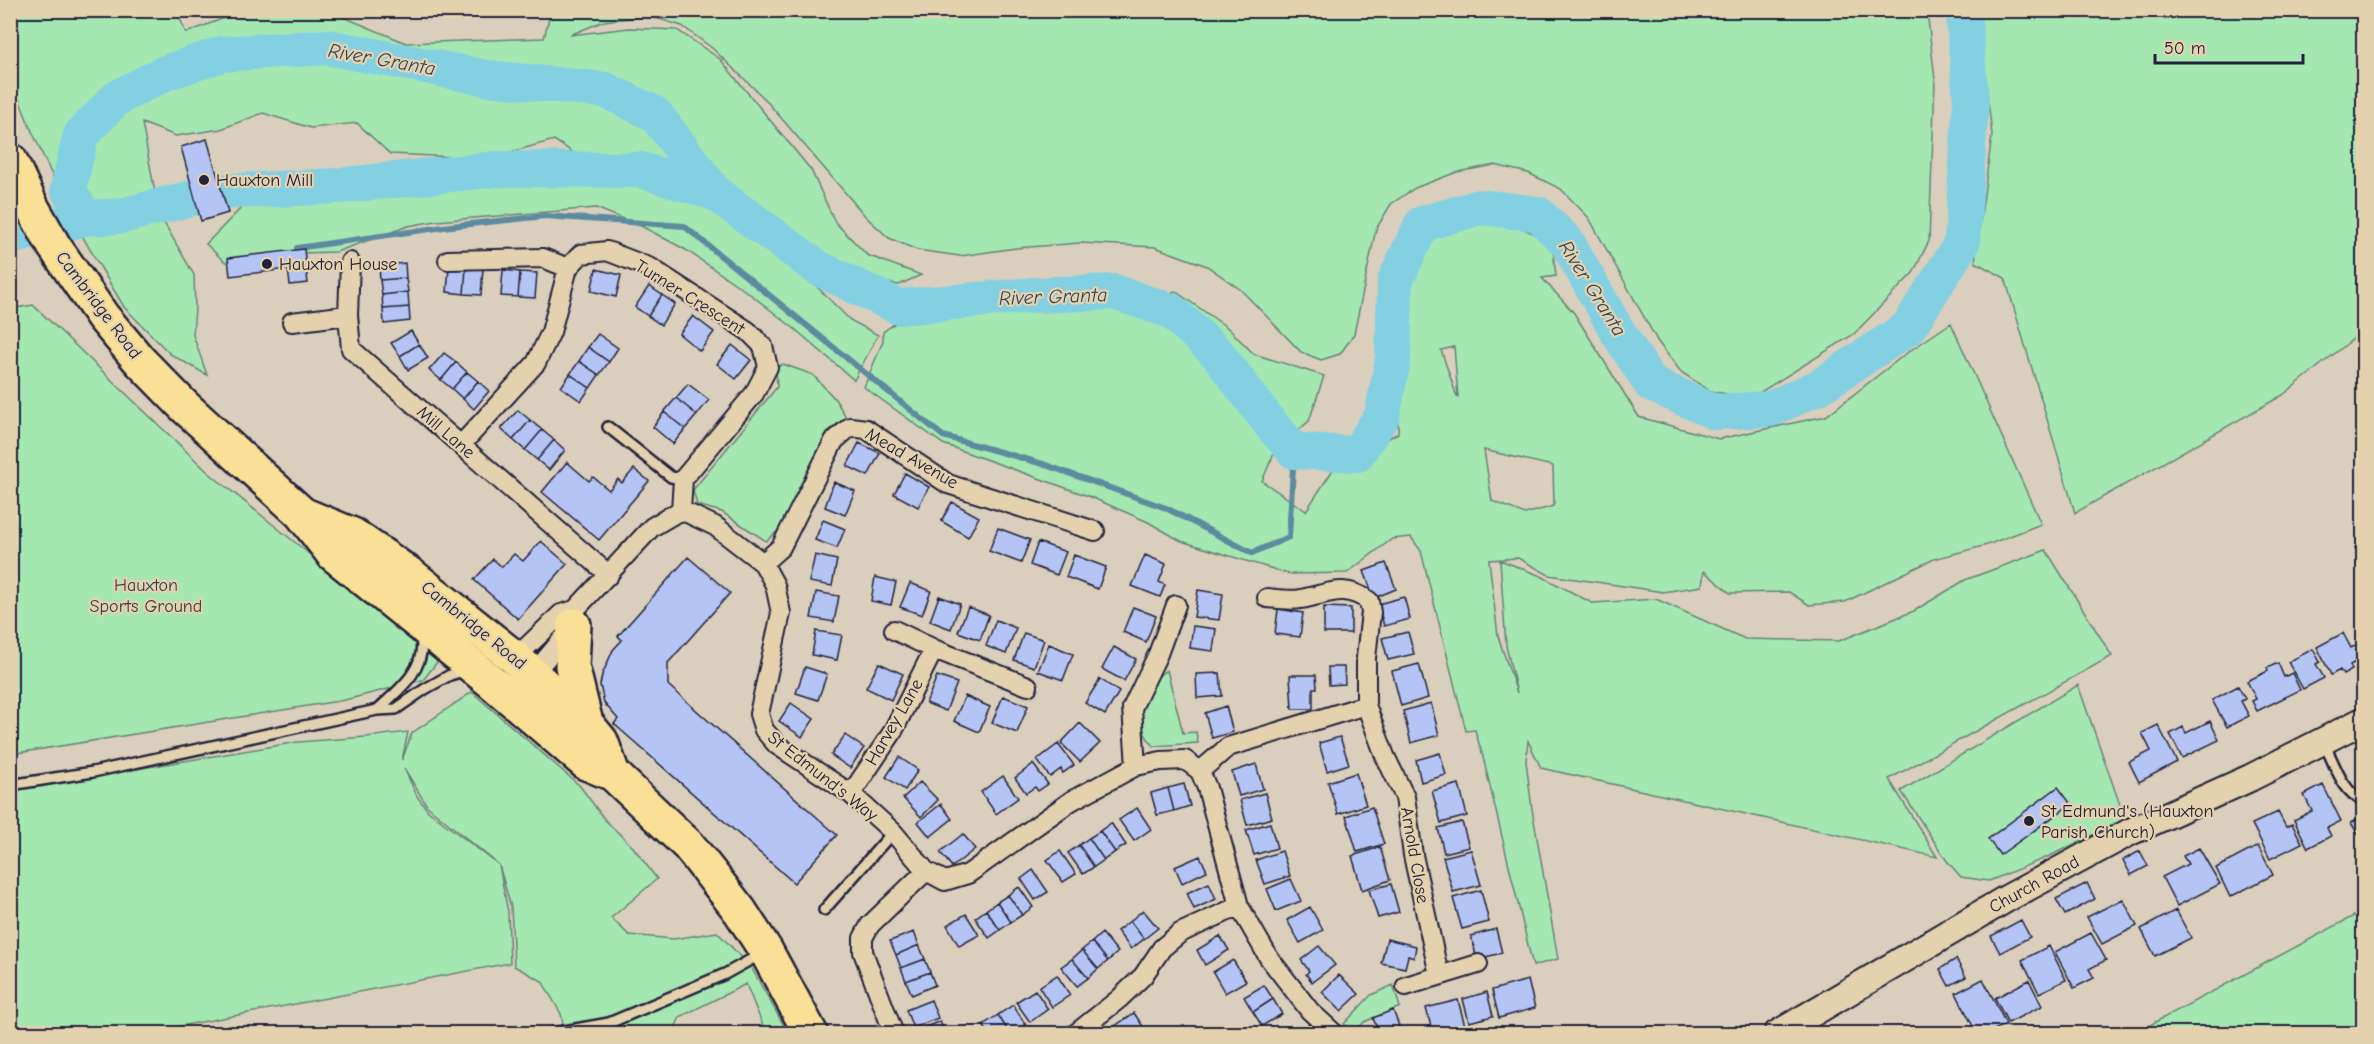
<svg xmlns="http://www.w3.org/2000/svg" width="2374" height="1044" font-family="'Comic Neue',sans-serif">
<rect width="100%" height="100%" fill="#dacfbd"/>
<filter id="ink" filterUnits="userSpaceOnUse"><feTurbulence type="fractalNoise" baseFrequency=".0167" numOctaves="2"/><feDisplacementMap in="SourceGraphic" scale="12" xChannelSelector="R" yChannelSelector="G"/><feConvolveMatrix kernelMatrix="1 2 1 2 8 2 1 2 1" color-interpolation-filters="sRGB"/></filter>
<g filter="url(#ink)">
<path fill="#a5e7b1" stroke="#648476" stroke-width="1.5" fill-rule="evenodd" d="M11,10L177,11L186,33L242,11H329L406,43L544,38L551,10L1927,11L1935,80L1929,241L1913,273L1854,334L1751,398L1710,391L1681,372L1658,342L1589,218L1561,189L1528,173L1495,165L1457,172L1415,188L1391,204L1376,229L1354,334L1340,354L1321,360L1301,352L1241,290L1207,266L1155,247L1080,243L1016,248L960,256L917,250L889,238L866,217L764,98L712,48L682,26L649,16L604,21L570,35L629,28L677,30L720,59L811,170L835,222L867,255L921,275L899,285L837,273L810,280L850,320L878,335L854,380L796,330L750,294L686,250L643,227L596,208L436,221L408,226L336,252L266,254L225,262L206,244L242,207L255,175L314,190L360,167L471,182L504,179H557L586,161L554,140L507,153L457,157L390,154L357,123L311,128L263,113L221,129L176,136L142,123L159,214L194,275L195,308L193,335L207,375L170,354L124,307L72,219L30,127L11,79Z
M1978,11H2363V331L2283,395L2075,513L2005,278L1975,262L1992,135Z
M1493,215L1552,242L1556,276L1542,278L1574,313L1639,417L1719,439L1826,416L1908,352L1951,323L2041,524L1987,545L1934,559L1845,602L1809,605L1789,592L1730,593L1704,571L1702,586L1663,592L1549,575L1518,558L1489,560L1498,636L1517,693L1506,646L1500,560L1541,576L1592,603L1656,599L1745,639L1839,641L1914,611L1965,580L2046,550L2112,656L1889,779L1937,857L1541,768L1528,741L1526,761L1532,809L1558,959L1533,966L1483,757L1475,730L1466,731L1421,551L1411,537L1392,539L1347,573L1289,574L1181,541L1148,522L1091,497L943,444L864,387L883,341V332L912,311L1064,298L1143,305L1175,291L1228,328L1254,354L1324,376L1309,421L1275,451L1262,481L1306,511L1334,468L1398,433L1401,304L1412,263L1425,238ZM1454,347L1458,397H1457L1441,350ZM1484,450L1553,466L1554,506L1525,514L1492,501Z
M33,305L209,473L395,623L438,661L423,680L345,700L11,754L10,309Z
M783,364L813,375L835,399L846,417L827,432L781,528L766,541L722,512L697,505L693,490L777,387L776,368Z
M1167,670L1183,733L1196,732L1198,743L1154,746C1134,725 1140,712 1152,689C1156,680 1158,674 1167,670Z
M2078,685L2125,819L2050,856L1989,881L1961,877L1947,861L1901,791Z
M472,692L580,786L605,820L633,847L657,879L611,918L629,935L674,939L717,932L751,967L788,1033H766L746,984L680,1017L673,1033H565L561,1014L542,981L514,966L511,907L499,865L508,912L510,963L144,1033L11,1034V790L298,742L366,737L408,732L402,760L412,733ZM404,768L427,806L499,865L428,811L417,796Z
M2363,911V1033H2135Z
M1393,985L1400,1007L1364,1022L1354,1033L1344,1024L1371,995Z"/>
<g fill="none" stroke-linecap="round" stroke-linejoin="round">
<path stroke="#5c8a9f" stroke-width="6" d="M297,248L451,226L545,216L684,226L943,436L1043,464L1166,508L1252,553L1289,537L1294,451"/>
<path stroke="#83d0e2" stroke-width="36" d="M85,218L68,189L81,135L117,98L165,73L222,54L327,47L487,78L605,90L655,114L715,193
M10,237L85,218L121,216L216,192L337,186L497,169L641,170L715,193L818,268L899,307L1034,295L1114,292L1171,311L1217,353L1269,422L1294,451L1357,454L1382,416L1393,360L1395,281L1422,224L1480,207L1538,214L1567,242L1616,329L1651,384L1715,412L1770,409L1819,387L1908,328L1962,243L1971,100L1963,10"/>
</g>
<path fill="#b4c4f4" stroke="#22223b" stroke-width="1.5" d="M207,139L228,213L201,221L181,147Z
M304,249L308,283L290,285L288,269L230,276L228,258Z
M405,263L406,278L380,280L379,266Z
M449,267L466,268L464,294L447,292Z
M466,268L483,269L481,295L464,294Z
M596,269L621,275L616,297L591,291Z
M503,270L520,272L518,297L501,296Z
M520,272L537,273L535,298L518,297Z
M406,278L408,292L382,295L380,280Z
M649,286L662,295L648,316L635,307Z
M408,292L409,307L383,309L382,295Z
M662,295L675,304L661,325L648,316Z
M409,307L410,321L384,324L383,309Z
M693,316L714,332L700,351L679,334Z
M411,331L419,344L400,356L391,343Z
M598,334L618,348L609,362L588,347Z
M419,344L428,358L408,370L400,356Z
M732,345L751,360L736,379L717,364Z
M588,347L609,362L599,375L579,361Z
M444,353L456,362L441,380L429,370Z
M579,361L599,375L590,388L570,374Z
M456,362L467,372L452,389L441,380Z
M467,372L478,381L463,399L452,389Z
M570,374L590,388L581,401L561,387Z
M478,381L489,391L474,409L463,399Z
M688,384L709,400L697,415L676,398Z
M676,398L697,415L685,429L664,412Z
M518,410L530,420L513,440L501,429Z
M664,412L685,429L673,444L653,427Z
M530,420L542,430L525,450L513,440Z
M542,430L554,440L537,460L525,450Z
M554,440L565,450L549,470L537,460Z
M859,443L880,453L868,476L847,466Z
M567,462L589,481L593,477L609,490L618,479L622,483L634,469L649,481L599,540L542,492Z
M905,473L929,487L918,507L894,494Z
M834,482L855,491L845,515L825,507Z
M952,502L979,517L968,537L941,521Z
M823,520L845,529L837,548L815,540Z
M998,528L1030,540L1021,563L989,551Z
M2364,540V557L2355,548Z
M541,541L567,564L518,619L474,580L493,559L502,567L514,554L523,561Z
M1038,542L1066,552L1057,575L1030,565Z
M815,555L837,560L832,586L809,582Z
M1074,555L1106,567L1098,589L1066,577Z
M1145,555L1166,564L1159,582L1165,585L1160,597L1132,586Z
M688,557L730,593L668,663V685L837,835L794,883L614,724L618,719L604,703L600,685L602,675L613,650L622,640L618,636Z
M1386,563L1396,589L1374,598L1364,571Z
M875,577L896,582L891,605L871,601Z
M910,583L931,591L922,615L900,607Z
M1198,590L1223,594L1219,620L1194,617Z
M816,592L839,596L834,622L811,618Z
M939,596L960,604L951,629L930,621Z
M1404,597L1410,619L1384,626L1378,604Z
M968,607L989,615L980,640L958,632Z
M1133,607L1156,616L1146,642L1123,632Z
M1324,607L1351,608V633H1324Z
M1278,609L1303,613L1300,637L1275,634Z
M996,620L1016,628L1006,654L986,646Z
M1193,626L1216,629L1213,651L1190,648Z
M816,631L842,635L837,660L812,655Z
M1408,632L1414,654L1388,660L1382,638Z
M1024,633L1044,640L1034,667L1014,660Z
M2343,633L2351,648L2364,641V657L2350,665L2352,670L2343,675L2340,670L2331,675L2317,647Z
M1049,644L1073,654L1063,680L1038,671Z
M1114,647L1136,659L1124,681L1102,669Z
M2313,649L2320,662L2316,664L2324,678L2303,689L2288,662Z
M879,663L903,674L891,700L866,688Z
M2278,663L2284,677L2292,673L2300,690L2257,711L2252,701L2256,699L2247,681L2268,671L2267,668Z
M1419,664L1428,698L1401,706L1392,671Z
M805,667L827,674L818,700L796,693Z
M1328,667H1344L1345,684L1329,685Z
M1220,673L1222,696L1197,698L1196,674Z
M1290,675H1316L1317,688H1313V709H1292Z
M937,676L957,683L946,711L926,703Z
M1100,679L1119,692L1105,715L1085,703Z
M2238,686L2245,699L2241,701L2249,716L2227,727L2212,700Z
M965,696L990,707L979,732L954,721Z
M1003,696L1028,706L1017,733L992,723Z
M791,703L814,719L802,737L779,721Z
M1431,703L1439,735L1411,743L1403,711Z
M1226,706L1233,732L1212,738L1205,713Z
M2210,721L2219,740L2182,758L2170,734L2183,727L2186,733Z
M1080,723L1100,743L1080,762L1061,743Z
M2158,725L2177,762L2139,782L2129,762L2151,751L2142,733Z
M845,735L864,748L850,768L831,755Z
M1340,737L1349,764L1327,771L1319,743Z
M1058,744L1074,765L1063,773L1061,769L1050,777L1037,760Z
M1440,753L1446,775L1421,782L1416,760Z
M899,757L918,770L905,790L886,777Z
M1033,764L1048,784L1038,791L1035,787L1026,793L1015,778Z
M1256,764L1263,789L1239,796L1232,772Z
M1356,773L1366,805L1338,814L1328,782Z
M1003,776L1018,798L996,814L981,792Z
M920,782L938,800L921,817L903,798Z
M1184,784L1190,806L1174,811L1168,788Z
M1459,784L1467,816L1441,823L1432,791Z
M2323,785L2341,821L2327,828L2331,836L2308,848L2294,820L2312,811L2304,795Z
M2058,787L2071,804L2000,855L1988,839Z
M1168,788L1174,811L1157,815L1151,793Z
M1265,793L1272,818L1247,825L1240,800Z
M941,804L952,819L930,837L918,822Z
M1372,807L1384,844L1357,852L1346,816Z
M1137,808L1151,829L1134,841L1119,820Z
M2278,812L2286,827L2292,824L2302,843L2270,859L2252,824Z
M2364,816V835L2360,837L2351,823Z
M1462,822L1469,847L1444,853L1438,828Z
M1111,823L1126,845L1115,852L1100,831Z
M1270,823L1277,848L1254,855L1246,830Z
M1100,831L1115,852L1104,860L1089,838Z
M963,834L975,849L952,867L940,852Z
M1089,838L1104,860L1094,867L1079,845Z
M1079,845L1094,867L1083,874L1068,853Z
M2258,846L2273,875L2230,897L2216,868Z
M1380,847L1390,880L1362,890L1352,856Z
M2199,848L2220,884L2177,906L2162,877L2188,864L2183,856Z
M1471,850L1481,885L1453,892L1443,857Z
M1060,851L1076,874L1063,882L1047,860Z
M1282,851L1290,876L1265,884L1256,860Z
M2140,851L2148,866L2131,875L2123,860Z
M1200,856L1207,871L1182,883L1175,867Z
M1033,870L1048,892L1035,900L1021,879Z
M1291,879L1301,901L1276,911L1267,889Z
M1209,883L1216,899L1194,909L1187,893Z
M2087,883L2095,899L2065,915L2056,899Z
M1391,884L1399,912L1378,918L1369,890Z
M1019,887L1033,907L1022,915L1008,895Z
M1481,890L1489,922L1462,929L1453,898Z
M1008,895L1022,915L1011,922L997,902Z
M2123,899L2137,926L2102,944L2087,917Z
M997,902L1011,922L1000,930L986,910Z
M1310,907L1323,930L1300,943L1287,920Z
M986,910L1000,930L989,938L975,918Z
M1143,910L1158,928L1144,939L1130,921Z
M2176,910L2191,938L2155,956L2141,929Z
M966,914L979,935L959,946L947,925Z
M2021,920L2030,937L2000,953L1991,936Z
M1130,921L1144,939L1131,949L1117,931Z
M1496,929L1502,953L1477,959L1471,936Z
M914,932L919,945L896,955L890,941Z
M1102,933L1118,952L1108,961L1092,942Z
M2091,933L2106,960L2089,969L2094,978L2074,988L2055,952Z
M1220,936L1229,950L1205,965L1197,950Z
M1387,939L1416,946L1414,958L1408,956L1405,968L1381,963Z
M1092,942L1108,961L1098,969L1082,950Z
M919,945L925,959L901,968L896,955Z
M1319,946L1335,965L1312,982L1306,974L1309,971L1301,960Z
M2049,946L2066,980L2039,993L2022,960Z
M1082,950L1098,969L1088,978L1072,959Z
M925,959L930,972L906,981L901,968Z
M1072,959L1088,978L1077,986L1061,967Z
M1956,959L1966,977L1949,986L1940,969Z
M1233,960L1246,981L1225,993L1213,972Z
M930,972L935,985L912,995L906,981Z
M1057,975L1070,995L1052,1007L1039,987Z
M1339,975L1359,994L1341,1011L1322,992Z
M1983,979L2006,1024L1987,1034H1977L1956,993Z
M1528,980L1535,1008L1499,1018L1492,990Z
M2029,980L2042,1006L2008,1023L1995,998Z
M1264,985L1273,999L1253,1012L1244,997Z
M1035,990L1048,1009L1030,1022L1016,1002Z
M1487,992L1493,1016L1469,1022L1463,999Z
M1273,999L1282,1014L1262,1026L1253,1012Z
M931,1000L938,1018L913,1028L906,1010Z
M1458,1000L1465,1026L1433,1034L1426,1008Z
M1013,1005L1026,1025L1010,1034L998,1015Z
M1393,1010L1402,1034H1379L1373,1018Z
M1134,1013L1144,1028L1135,1034H1116L1112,1028Z
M998,1015L1010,1034H989L983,1025Z
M940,1021L945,1034H914V1032Z
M1219,1027L1223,1034H1209Z
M1297,1028L1300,1034H1287Z"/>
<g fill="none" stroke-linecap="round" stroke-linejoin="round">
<defs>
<path id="lane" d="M608,427L671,477L683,479
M377,710C398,691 427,669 421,637
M2324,743C2334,762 2342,793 2364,801
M10,785L93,772L377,710L396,709L425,689L450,675L467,670
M824,910L893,832
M553,1033L609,1023L725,974L761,954"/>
<path id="street" d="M448,260L543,258L568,268
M348,315L350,262
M292,322L348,315L351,349L609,575
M461,445L536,363L551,332L568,268L581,254L607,251L651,268L748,331L763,346L768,367L754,394L683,479L681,510
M763,563L781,547L834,441L850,427L866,429L948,484L1095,531
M1267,598C1278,599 1290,601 1301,599C1329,594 1343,583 1369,601L1371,612L1366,658V705L1385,756L1405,797L1413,855L1439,975
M575,610L652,527L681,510L715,526L763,563L775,585L781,613L759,714L764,730L777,745L851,794L893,832L926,871L945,881L968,874L1071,801L1136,766L1161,761L1185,760L1200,771L1207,788L1239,906L1269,958L1310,1011L1335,1034
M894,630L934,649L1028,686
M510,663L561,614L575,610
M529,679L571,629
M1136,766L1132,708L1158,654L1176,605
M1200,771L1228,747L1366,705
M851,794L892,733L934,649
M1406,986L1478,964
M894,1034L863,952V938L870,925L926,871
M1075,1034L1119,999L1143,976L1162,948L1180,933L1239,906"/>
<path id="secondary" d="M1777,1034L2006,899L2130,832L2250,778L2364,720"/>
<path id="highway" d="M10,160L32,207L54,246L103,317L140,361L184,406L301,513L333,554L493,683L586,763L613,774L689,846L740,911L766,951L811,1034
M302,514L353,535L411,575L515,658L586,723L601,741L613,774
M574,625L572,666L586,723"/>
</defs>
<use href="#lane" stroke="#22223b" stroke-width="14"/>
<use href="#street" stroke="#22223b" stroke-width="22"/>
<use href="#secondary" stroke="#22223b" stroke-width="30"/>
<use href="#highway" stroke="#22223b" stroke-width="38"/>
<use href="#lane" stroke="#e4d2af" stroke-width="9"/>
<use href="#street" stroke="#e4d2af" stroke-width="18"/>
<use href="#secondary" stroke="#e4d2af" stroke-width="26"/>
<use href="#highway" stroke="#fadf96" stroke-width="33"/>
</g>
</g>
<g fill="#22223b" stroke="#e4d2af" stroke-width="2">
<circle cx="204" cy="180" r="6"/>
<circle cx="267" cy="264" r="6"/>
<circle cx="2029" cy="821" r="6"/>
</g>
<g text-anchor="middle" stroke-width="4.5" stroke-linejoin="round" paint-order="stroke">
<g font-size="18" fill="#22223b" stroke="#e4d2af" text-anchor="start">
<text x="216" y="186">Hauxton Mill</text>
<text x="279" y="270">Hauxton House</text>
<text x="2041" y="817">St Edmund's (Hauxton<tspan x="2041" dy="21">Parish Church)</tspan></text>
</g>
<g font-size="18" fill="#22223b" stroke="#e4d2af">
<text transform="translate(690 297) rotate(32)" y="6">Turner Crescent</text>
<text transform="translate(99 305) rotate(53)" y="6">Cambridge Road</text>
<text transform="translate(446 432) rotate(41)" y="6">Mill Lane</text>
<text transform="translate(912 458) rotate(30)" y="6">Mead Avenue</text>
<text transform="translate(474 625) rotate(39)" y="6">Cambridge Road</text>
<text transform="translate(894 722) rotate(-60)" y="6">Harvey Lane</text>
<text transform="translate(823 776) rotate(38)" y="6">St Edmund's Way</text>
<text transform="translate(1415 855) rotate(80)" y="6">Arnold Close</text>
<text transform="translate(2034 884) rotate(-29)" y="6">Church Road</text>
</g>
<g font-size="18" fill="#36404d" stroke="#e4d2af">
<text x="146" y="591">Hauxton<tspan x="146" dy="21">Sports Ground</tspan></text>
</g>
<g font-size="20" font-style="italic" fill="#35455c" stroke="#e4d2af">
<text transform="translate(382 59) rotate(10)" y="7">River Granta</text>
<text transform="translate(1593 288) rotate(58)" y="7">River Granta</text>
<text transform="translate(1053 296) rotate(-2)" y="7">River Granta</text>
</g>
</g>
<rect width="2374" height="1044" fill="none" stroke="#e4d2af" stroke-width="36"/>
<rect x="18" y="18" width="2338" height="1008" fill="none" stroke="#22223b" stroke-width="2" filter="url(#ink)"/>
<path d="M2155 54v9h148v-9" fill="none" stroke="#22223b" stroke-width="3"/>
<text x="2164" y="54" font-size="18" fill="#22223b" stroke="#e4d2af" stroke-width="4.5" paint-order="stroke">50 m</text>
</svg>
